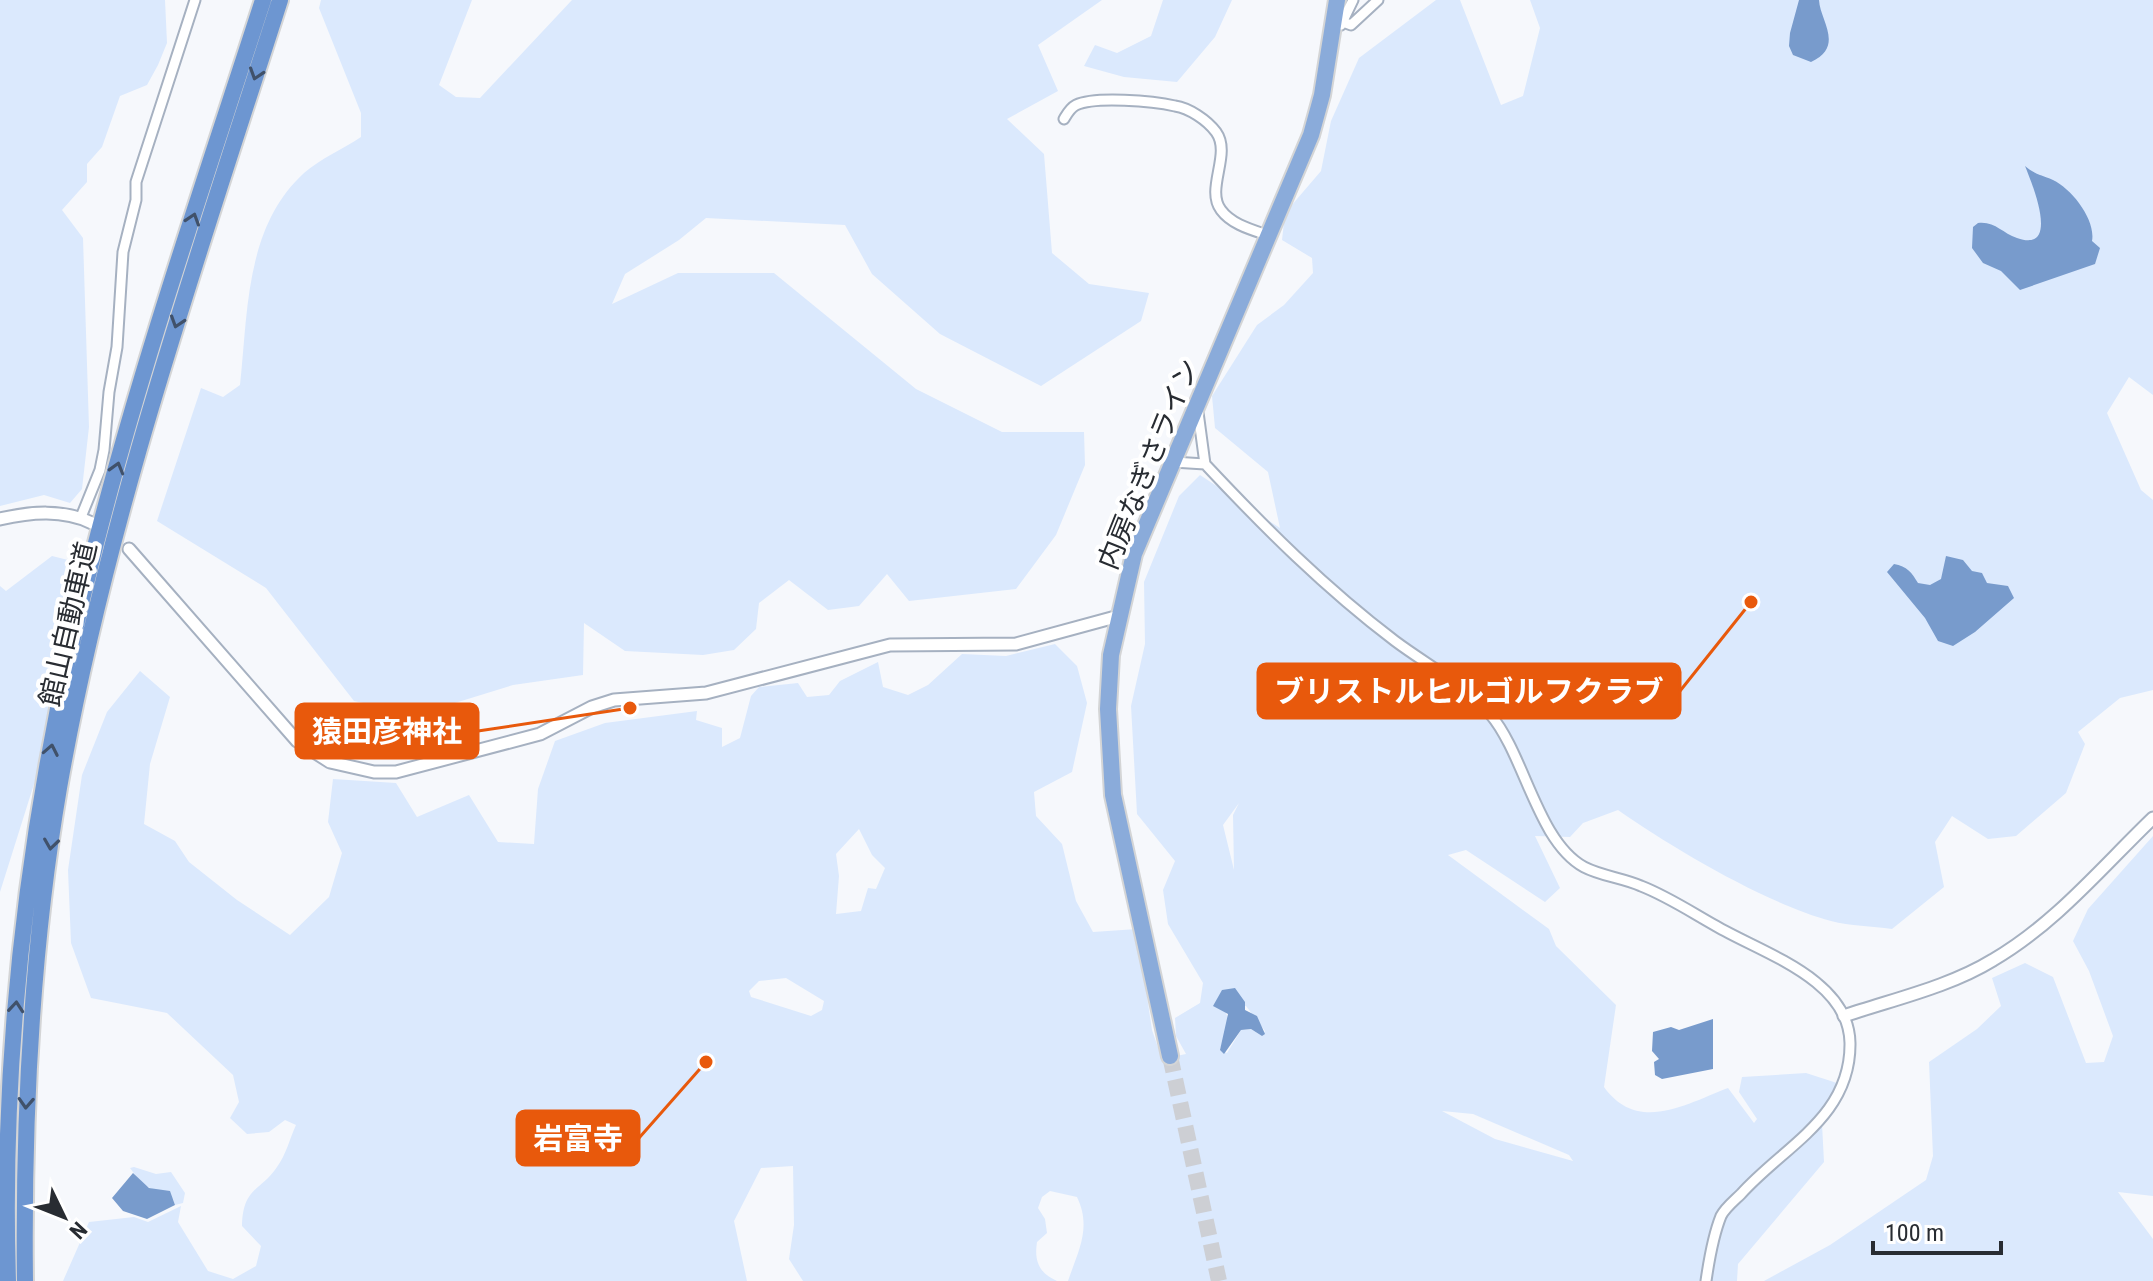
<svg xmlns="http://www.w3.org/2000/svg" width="2153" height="1281" font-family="'Roboto Condensed','Noto Sans JP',sans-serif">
<rect width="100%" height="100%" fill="#f6f8fc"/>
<path fill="#dbe9fd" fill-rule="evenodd" d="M0,0H165L167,43L158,65L147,85L120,96L102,147L87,164V182L62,210L83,238L89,427L82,489L70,503L44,495L0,506Z
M321,0H472L439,85L456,97L480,98L572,0H1102L1038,45L1058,91L1007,119L1044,154L1052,253L1089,284L1149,293L1141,321L1041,386L940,334L872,274L845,225L706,218L679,240L625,274L612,304L678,273H774L916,389L1002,432H1084L1085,465L1056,535L1016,589L909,601L887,574L859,606L828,610L789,580L759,603L756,629L734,650L703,655L625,651L584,623L583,675L513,685L416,715L354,701L266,588L157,521L201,388L223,397L240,385C248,312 245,227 304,173C320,159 343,149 361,137V113L319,8Z
M1163,0H1232L1215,37L1177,82L1124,77L1084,66L1095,45L1117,53L1151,36Z
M1436,0H1460L1501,105L1523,96L1540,28L1530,0H2153V395L2129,377L2107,413L2141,490L2153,500V690L2120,698L2078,732L2085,744L2066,793L2016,836L1988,839L1952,816L1935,842L1944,887L1892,929C1872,926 1850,926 1831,921C1765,903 1674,849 1618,810L1583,823L1570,837L1535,836L1560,888L1545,902L1466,850L1448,855L1549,929L1556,946L1616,1005L1604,1087C1638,1134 1686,1104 1728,1088L1754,1123L1757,1119L1739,1092L1742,1077L1806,1073L1837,1083L1822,1124L1824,1162L1738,1264L1737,1281H1068C1078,1251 1092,1228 1077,1197L1050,1191L1042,1197L1038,1208L1045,1219L1047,1233L1037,1242C1034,1261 1039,1273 1057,1281H803L789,1259L794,1225L793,1166L761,1168L734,1221L747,1281H63L89,1222L134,1217L148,1222L181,1206L178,1222L208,1271L233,1279L256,1266L261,1246L242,1226C243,1187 260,1192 277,1167C286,1155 290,1138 296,1125L285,1120L269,1132L247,1134L230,1118L239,1102L233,1075L167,1013L91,998L71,943L68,870L82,775L107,712L140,671L170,697L150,764L144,824L175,841L189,862L237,900L290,935L329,897L342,853L328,822L333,779L396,783L417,817L469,795L498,842L534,844L538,789L555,741L605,723L697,711L696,720L722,728V747L740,738L751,696L759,687L798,683L807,697L829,695L840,681L878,662L883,687L908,695L928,685L962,654L1006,656L1055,644L1077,666L1087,703L1072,772L1034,792L1036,816L1062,844L1076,901L1093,932L1137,929L1152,1030L1162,1059L1186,1054L1176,1036L1175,1018L1200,1003L1203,983L1168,924L1163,890L1175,861L1137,814L1131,706L1145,644L1144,582L1179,496L1200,475L1280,528L1268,472L1215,428L1212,396L1257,325L1284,305L1313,273L1312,258L1282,240L1285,213L1321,171L1331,121L1359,58ZM1239,803L1233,815L1234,870L1223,825ZM859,829L872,855L885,868L876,889L868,888L861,911L836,914L839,876L836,854ZM786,978L824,1001L822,1010L811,1016L751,997L749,991L759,981ZM1213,1005L1246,1006L1265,1031L1262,1036L1251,1029L1241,1030L1227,1053L1220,1050L1229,1020L1224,1009ZM1442,1111L1473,1114L1569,1155L1573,1161L1495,1139Z
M52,556L76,562L40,765L0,892V586L6,591Z
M2153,836V1196L2118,1192L2153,1239V1281H1764L1830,1245L1926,1180L1933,1156L1929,1062L1977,1029L2001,1006L1992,978L2025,963L2053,977L2086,1063L2104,1062L2113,1036L2089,971L2073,941L2088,909Z
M134,1167L156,1174L171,1172L185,1193L183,1203L175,1205L173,1199L142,1184L130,1168Z"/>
<path fill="#789bcc" d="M1799,0H1819C1820,21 1845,46 1811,62L1793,55L1789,46L1790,33Z
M2025,166C2036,175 2041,175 2053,180C2072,189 2096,220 2092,241L2100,248L2095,264L2020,290L2001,271L1983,263L1972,248L1973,227L1978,223C1995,221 2002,233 2017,238C2062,254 2031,181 2025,166Z
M1946,556L1963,560L1972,571L1982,573L1987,583L2008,586L2014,598L1975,632L1953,646L1938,641L1925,618L1887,572L1894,564C1907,566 1912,573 1918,583L1930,585L1941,579Z
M1235,988L1245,1002V1010L1257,1016L1265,1034L1262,1036L1251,1029L1241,1030L1224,1054L1220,1050L1228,1014L1213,1006L1222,990Z
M1713,1019V1069L1662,1079L1655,1075L1654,1062L1659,1059L1652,1051L1653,1032L1671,1027L1679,1030Z
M133,1173L149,1188L170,1191L175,1205L147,1219L123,1211L112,1198Z"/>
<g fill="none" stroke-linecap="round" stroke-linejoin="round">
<path stroke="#cdcfd4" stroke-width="16" stroke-dasharray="16 8" stroke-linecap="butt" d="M1170,1056L1219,1281"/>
<defs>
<path id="minor" d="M1343,22L1351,25L1378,0
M1341,25L1353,0
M1064,119C1067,114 1070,108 1076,105C1095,96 1153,101 1175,106C1189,108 1207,120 1216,132C1232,154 1205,189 1221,210C1232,225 1253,230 1270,236
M1198,412L1205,464
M1173,462L1205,464C1264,527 1325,588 1395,641C1427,665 1463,683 1490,714C1525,755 1537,841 1584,867C1601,876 1623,878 1641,886C1667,896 1691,912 1716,926C1762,953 1849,979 1850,1043C1851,1117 1784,1146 1741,1194C1735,1200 1725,1208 1721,1216C1713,1236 1709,1260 1706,1281
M81,517L100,470L104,450L109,392L117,347L123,252L136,200V182L195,0"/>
<path id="tertiary" d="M0,519C31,512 63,509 92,523
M129,549L297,741L330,762L374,772H396L540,734L592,707L614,700L706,693L890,645L1016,644L1119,616
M1844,1016C1894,999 1949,987 1993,960C2055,924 2102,867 2153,818"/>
<path id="trunk" d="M1170,1056L1113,795L1108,709L1111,655L1134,554L1311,135L1322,95L1337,0"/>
<path id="motorway" d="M8,1281C0,1033 34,783 96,543C143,359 205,180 263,0
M25,1281C23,1115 31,951 59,788C106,519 197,260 280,0"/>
</defs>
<use href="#minor" stroke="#a6b1c1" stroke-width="13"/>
<use href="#tertiary" stroke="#a6b1c1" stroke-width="15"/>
<use href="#trunk" stroke="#d4d5d6" stroke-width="20"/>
<use href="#motorway" stroke="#d4d5d6" stroke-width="20"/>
<use href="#minor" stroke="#fff" stroke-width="9"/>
<use href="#tertiary" stroke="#fff" stroke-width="11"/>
<use href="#trunk" stroke="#8aabda" stroke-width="16"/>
<use href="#motorway" stroke="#6d96d1" stroke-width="16"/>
</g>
<defs><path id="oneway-chevron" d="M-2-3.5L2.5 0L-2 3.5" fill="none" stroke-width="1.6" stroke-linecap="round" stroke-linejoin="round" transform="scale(2)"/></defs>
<g stroke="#40516a">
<use href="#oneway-chevron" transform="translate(256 74) rotate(108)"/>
<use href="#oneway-chevron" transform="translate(193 219) rotate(-72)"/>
<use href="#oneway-chevron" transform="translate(177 322) rotate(108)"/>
<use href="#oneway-chevron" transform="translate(117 468) rotate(-74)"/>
<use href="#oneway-chevron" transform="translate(51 750) rotate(-79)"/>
<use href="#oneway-chevron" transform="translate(51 844) rotate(98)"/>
<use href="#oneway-chevron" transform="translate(16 1007) rotate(-85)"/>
<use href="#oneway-chevron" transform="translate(26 1103) rotate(93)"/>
</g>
<g text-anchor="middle" stroke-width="8" stroke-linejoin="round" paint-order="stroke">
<g font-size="28" fill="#282c32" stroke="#fff">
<text transform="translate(1148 464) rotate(-68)" y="10">内房なぎさライン</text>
<text transform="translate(68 624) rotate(-77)" y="10">館山自動車道</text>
</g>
</g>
<path fill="none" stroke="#e8590c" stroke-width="3" d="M1751 602L1680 691M630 708L478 731M706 1062L639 1138"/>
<g fill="#e8590c" stroke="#fff" stroke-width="3">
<circle cx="1751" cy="602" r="8"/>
<circle cx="630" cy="708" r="8"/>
<circle cx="706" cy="1062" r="8"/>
</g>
<g fill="#e8590c" stroke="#e8590c" stroke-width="3">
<rect x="1258" y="664" width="422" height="54" rx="8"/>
<rect x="296" y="704" width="182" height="54" rx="8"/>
<rect x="517" y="1111" width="122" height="54" rx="8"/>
</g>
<g font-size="30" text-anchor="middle" font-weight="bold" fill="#fff">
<text x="1469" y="702">ブリストルヒルゴルフクラブ</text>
<text x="387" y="742">猿田彦神社</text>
<text x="578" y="1149">岩富寺</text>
</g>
<g transform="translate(64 1217) rotate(133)" stroke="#ffffff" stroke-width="6" paint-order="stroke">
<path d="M0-6L14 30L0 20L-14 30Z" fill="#282c32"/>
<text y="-12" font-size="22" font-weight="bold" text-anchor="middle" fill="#282c32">N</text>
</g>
<path d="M1873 1241v12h128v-12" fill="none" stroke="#282c32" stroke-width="4"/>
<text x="1885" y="1241" font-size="24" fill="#282c32" stroke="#ffffff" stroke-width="6" paint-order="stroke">100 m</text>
</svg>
